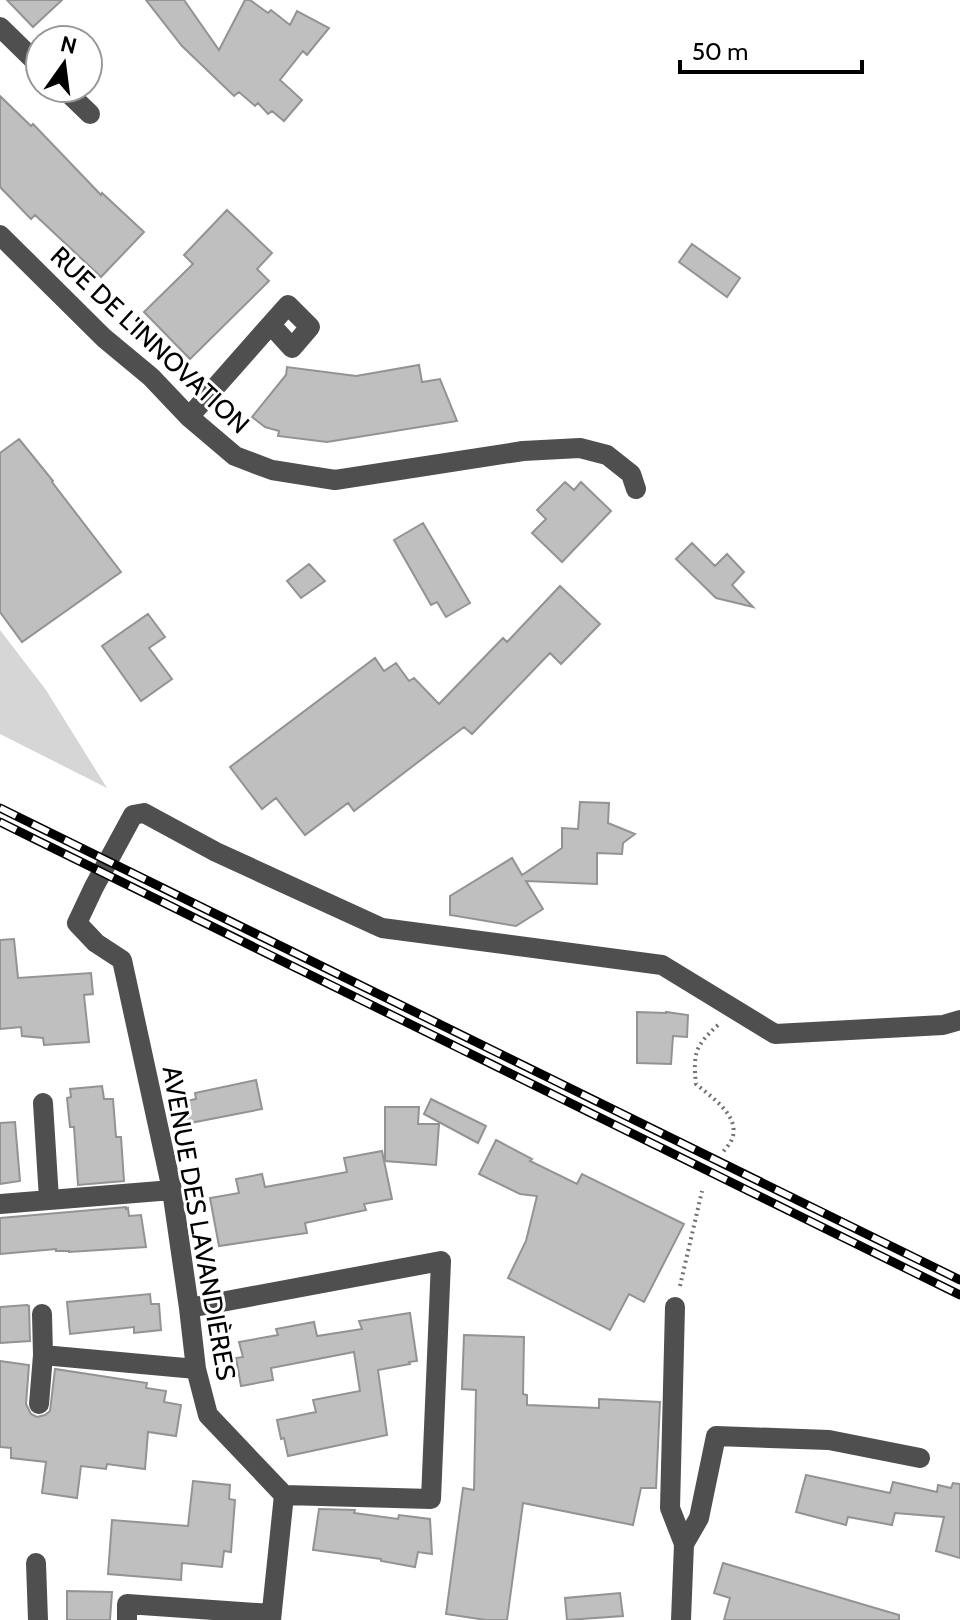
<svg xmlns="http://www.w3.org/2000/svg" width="960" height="1620" font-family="Cabin,sans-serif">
<rect width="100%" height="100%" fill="#fff"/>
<path fill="#d6d6d6" d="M0,630L46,690L107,788L0,734Z"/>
<path fill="#bfbfbf" stroke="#939393" stroke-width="2" d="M7,0H62L33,27Z
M146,0H184L219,50L245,0H250L268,13L271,10L290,25L297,11L329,28L307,55L303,51L280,80L302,100L284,121L272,111L268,114L258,103L255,106L239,92L234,96L182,46Z
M0,96L31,126L33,124L101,195L102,193L144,232L101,277L35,215L31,219L0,187Z
M227,210L272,253L257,269L269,281L190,359L144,312L193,264L184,255Z
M692,244L740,278L727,297L679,262Z
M419,365L422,382L440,379L457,421L327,442L278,436L279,431L265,427L252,417L286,375L287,367L356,376Z
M19,439L53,481L52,482L121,572L22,642L0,612V453Z
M565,482L574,490L581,482L611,511L562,562L532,533L546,519L537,510Z
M423,523L470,603L446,617L437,602L431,605L394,540Z
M692,543L715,566L727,554L744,572L732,585L753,607L716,598L676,559Z
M309,564L325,581L301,598L287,581Z
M560,586L600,624L561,664L550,653L472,734L464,727L354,811L348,803L305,835L276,798L262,809L230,767L375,658L384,671L396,663L409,681L414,678L439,704L503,638L507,642Z
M148,614L165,637L149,648L172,679L141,701L102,646Z
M580,802L609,803L608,823L635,834L623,843L622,854L597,853V884L526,881L543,909L516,926L450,915V896L512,858L522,875L562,848V828L578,829Z
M14,939L18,978L91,973L93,994L84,995L89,1042L44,1045L43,1038L22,1036L21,1027L0,1029V940Z
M637,1012L666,1013V1012L688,1015L687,1037L673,1036L671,1064L637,1063Z
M256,1080L262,1109L180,1125L175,1103L196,1099L195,1093Z
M102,1086L104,1099H113L116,1137H121L124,1181L78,1185L74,1127H70L67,1098L71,1097L70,1089Z
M431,1099L486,1126L478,1143L424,1114Z
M385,1107H419L418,1124H439L436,1165L385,1161Z
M15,1122L20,1181L0,1184V1123Z
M496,1140L532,1159L530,1161L577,1184L582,1174L684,1224L644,1302L629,1294L610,1330L508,1278L526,1241L537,1196L520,1194L479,1174Z
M382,1151L392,1199L364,1204L366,1210L305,1223L307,1233L219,1246L210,1198L239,1193L236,1179L262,1174L265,1187L315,1178L347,1172L344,1158Z
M126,1207V1209L128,1208L129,1216L141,1215L146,1247L69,1252V1251H56V1249L0,1254V1218Z
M150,1294L151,1304H159L161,1330L134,1333V1327L70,1334L67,1302Z
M27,1305L29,1306L30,1341L0,1343V1307Z
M410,1313L417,1361L409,1362L410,1364L378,1370L387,1435L288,1456L284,1438L281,1439L277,1420L316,1412L313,1400L360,1391L354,1352L271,1368L273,1380L241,1386L236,1358L243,1357L239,1342L278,1335L276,1329L314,1322L317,1336L362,1329L359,1321Z
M464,1335L524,1337L523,1394L527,1395V1405L599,1408V1399L660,1402L656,1488H641L633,1525L523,1503L507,1620H486L446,1614L463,1488L474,1490L476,1390L462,1389Z
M0,1361L29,1365L26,1404L31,1414L37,1417L45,1415L50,1411L55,1369L147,1383L146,1388L166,1391L164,1402L181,1405L176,1436L148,1432L145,1469L107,1464L106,1469L81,1466L77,1498L42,1493L46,1462L11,1458V1448L0,1447Z
M806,1475L890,1493L893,1482L937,1492L938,1485L951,1488L953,1483L960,1484V1558L936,1551L944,1517L895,1513L892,1525L848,1517L846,1525L796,1512Z
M193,1481L230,1485L229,1499L235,1500L231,1552L224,1551L222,1567L182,1563L181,1580L108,1574L112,1520L188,1526Z
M319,1509L355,1510L354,1513L398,1519L399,1515L430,1519L432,1554L418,1552L415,1567L381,1561V1559L313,1550Z
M723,1563L899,1615V1620H724L730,1598L714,1593Z
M67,1591L112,1592L110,1620H67Z
M620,1593L623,1616L567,1620L565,1598Z"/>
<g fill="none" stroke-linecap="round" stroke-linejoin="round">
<path stroke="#717171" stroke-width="4" stroke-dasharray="2 4" stroke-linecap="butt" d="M718,1025C695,1046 693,1053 696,1084C711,1097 738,1114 733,1136C732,1142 726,1148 722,1153
M680,1286L702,1191"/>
<path stroke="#4f4f4f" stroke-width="20" d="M0,27L40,66
M63,88L90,114
M0,235L104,338L151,377L189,417L235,456L272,470L335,480L523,451L580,448L607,455L631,474L636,489
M189,417L288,305L310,327L292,348L271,325
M43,1103L49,1199
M0,1204L172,1190
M675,1307L670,1508L684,1544
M189,1308L441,1261L431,1499L284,1495
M43,1355L196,1369
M39,1404L43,1355L42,1314
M36,1563L38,1620
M127,1620V1604L271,1614
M271,1620L284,1495L208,1415L196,1369L189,1308L172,1190L122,960L96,943L77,923L94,887L133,815L144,813L216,852L382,928L662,965L775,1034L943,1025L960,1020
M681,1620L684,1544L699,1518L716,1436L829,1440L920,1458"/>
<defs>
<path id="rail" d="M0,808L960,1280
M0,822L960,1295"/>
</defs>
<use href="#rail" stroke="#000" stroke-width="9"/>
<use href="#rail" stroke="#fff" stroke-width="6" stroke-dasharray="18" stroke-linecap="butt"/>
</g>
<g text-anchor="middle" stroke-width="6" stroke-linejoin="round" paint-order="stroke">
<g font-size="26" fill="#000" stroke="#fff">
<text transform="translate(150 340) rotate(43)" y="9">RUE DE L'INNOVATION</text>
<text transform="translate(199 1223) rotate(80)" y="9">AVENUE DES LAVANDIÈRES</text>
</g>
</g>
<g transform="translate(64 64) rotate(14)"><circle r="38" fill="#ffffff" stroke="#999999" stroke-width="2"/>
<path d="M0-6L14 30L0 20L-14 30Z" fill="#000000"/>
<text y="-12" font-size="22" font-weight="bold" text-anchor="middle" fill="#000000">N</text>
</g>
<path d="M680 60v12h182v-12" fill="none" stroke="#000000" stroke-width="4"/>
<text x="692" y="60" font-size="24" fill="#000000" stroke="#ffffff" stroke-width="6" paint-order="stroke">50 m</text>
</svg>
